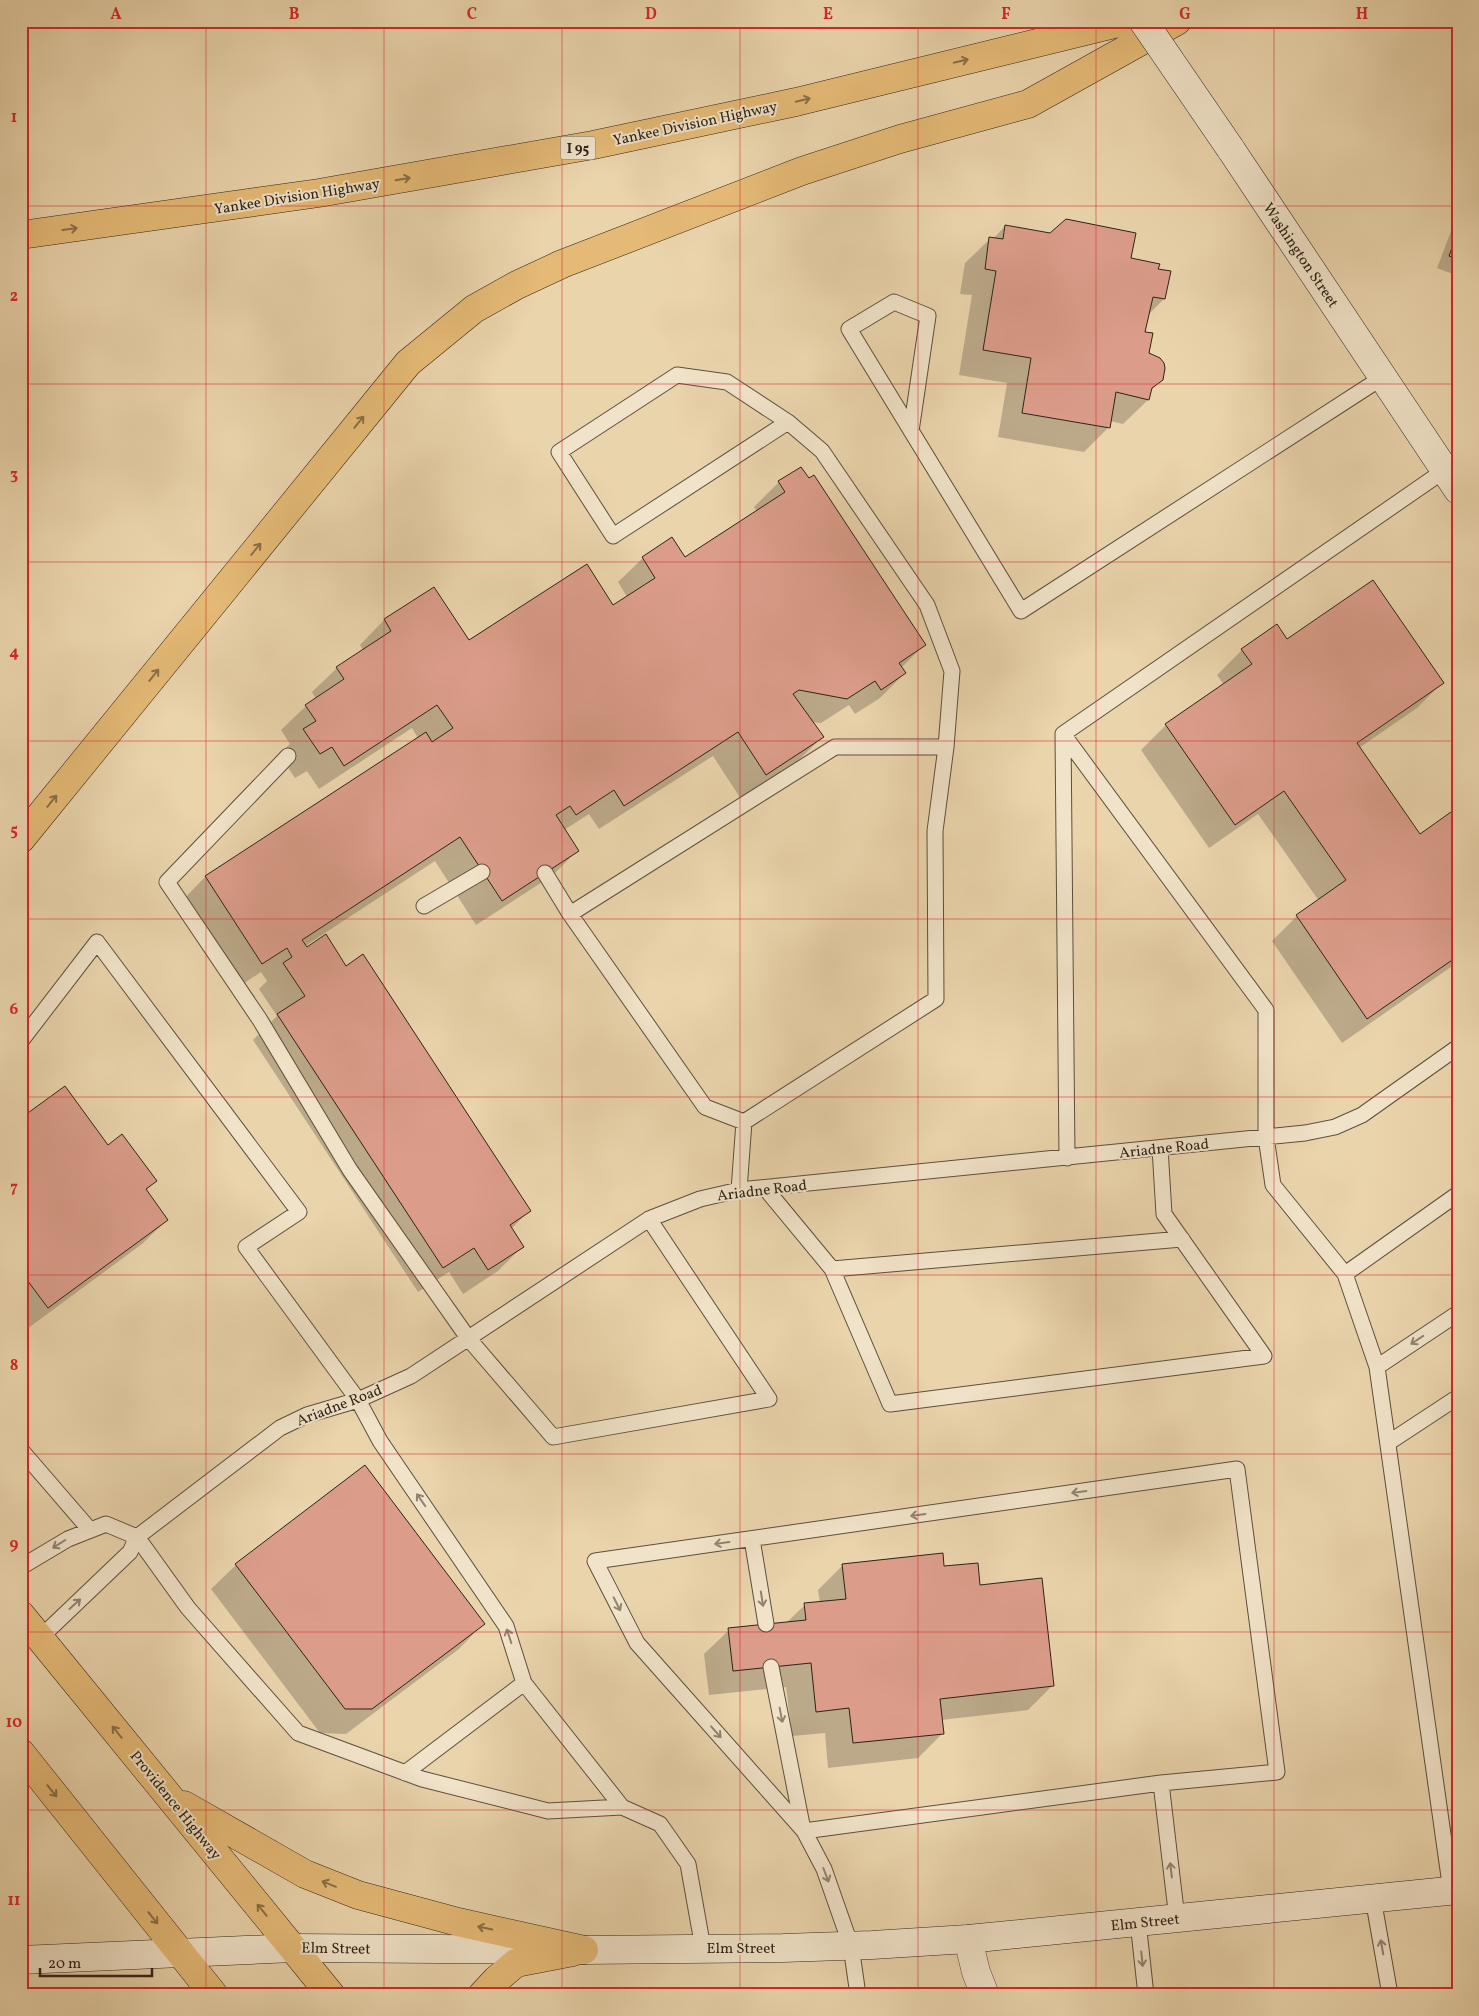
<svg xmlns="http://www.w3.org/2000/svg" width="1479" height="2016" font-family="Vollkorn,serif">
<rect width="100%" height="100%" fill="#ead4ac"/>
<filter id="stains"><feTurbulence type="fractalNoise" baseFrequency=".004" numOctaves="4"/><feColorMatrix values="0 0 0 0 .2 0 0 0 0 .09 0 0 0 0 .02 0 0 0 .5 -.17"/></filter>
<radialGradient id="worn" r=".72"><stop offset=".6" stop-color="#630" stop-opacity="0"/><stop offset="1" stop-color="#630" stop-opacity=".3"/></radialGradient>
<path fill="#0003" d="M1458,213V276L1437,268Z
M1005,226L1130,259L1157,270L1164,299L1148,315L1144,333L1148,354L1162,379L1150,391L1148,400L1123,424L1110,421L1109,427L1084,452L998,437L1007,383L959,375L972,295L960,294L965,263L990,239H993Z
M800,468L924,645L901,668L905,673L880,698L855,714L849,705L821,723L811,722L822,737L797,762L741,799L713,756L599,829L589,814L564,830L578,850L553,875L476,925L435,861L305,946L346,967L529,1211L511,1229L523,1246L498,1271L463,1294L449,1272L418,1292L253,1040L277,1016L259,989L267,981L261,972L237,988L181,902L205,877L418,738L412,728L319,789L307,771L295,778L279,754L290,744L281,730L306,706L316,699L312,692L337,668L363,650L360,645L384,620L434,588L469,642L613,607L627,597L618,582L643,558L685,559L757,512L754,507L779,482Z
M1287,641L1442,683L1417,708L1359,748L1419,835L1458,809V962L1342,1043L1272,941L1297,916L1319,901L1258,814L1209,848L1141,750L1166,725L1224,685L1217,675L1242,650Z
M21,1120L107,1146L155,1181L146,1191L167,1220L142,1244L23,1332L21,1330Z
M236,1565L483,1624L459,1649L346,1734L320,1733L211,1589Z
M843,1565L943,1568L979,1586L1052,1686L1028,1710L941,1720L943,1733L918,1758L828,1768L825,1733L792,1736L786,1687L709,1695L704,1654L729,1630L786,1623L805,1605L820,1603L818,1590Z"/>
<path fill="#db9d8a" stroke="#2e2317" d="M1066,219L1136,233L1131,258L1160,264L1158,269L1171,271L1165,299L1153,297L1145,332L1153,333L1149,353L1160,358L1164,363L1165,368L1163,380L1152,388L1149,400L1116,392L1110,428L1022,413L1031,358L983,350L996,271L985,269L989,237L1003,239L1005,225L1050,233Z
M1458,231V259L1449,256Z
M801,467L809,478L814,475L926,645L899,663L906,673L881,690L875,681L847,699L799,690L793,694L824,737L766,775L738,732L624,806L614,790L576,815L570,806L556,815L579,851L502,901L460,837L302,940L307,947L326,934L346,966L363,954L531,1211L510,1225L524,1247L488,1270L474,1248L443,1268L277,1014L305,996L283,963L292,957L287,948L262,964L205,876L426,732L432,742L453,728L437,705L344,766L332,747L320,754L303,729L316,721L305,705L344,679L336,667L391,631L384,619L434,587L469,640L587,564L613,605L655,578L642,557L672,537L685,557L785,492L778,481Z
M1373,580L1444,683L1357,743L1420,834L1458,807V956L1367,1019L1296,915L1346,880L1284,791L1235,825L1165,724L1252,664L1241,649L1277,624L1287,639Z
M65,1086L108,1145L122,1134L157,1181L146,1189L168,1220L48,1308L21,1272V1118Z
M365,1465L485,1624L372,1709H345L235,1564Z
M943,1553L944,1566L978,1563L980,1585L1042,1578L1054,1686L940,1699L944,1734L853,1743L849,1708L816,1712L811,1663L733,1671L728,1628L806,1620L804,1603L846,1599L842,1564Z"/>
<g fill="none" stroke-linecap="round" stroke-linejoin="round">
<defs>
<path id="service" d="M911,431L928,316L894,302L849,329L1021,611L1383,377
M1063,734L1266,1010V1137L1273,1185L1345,1274L1458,1194
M288,756L167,882L260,1020L350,1170L468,1338L553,1437L769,1399L649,1219
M545,873L570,914
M424,906L482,872
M21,1041L97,942L299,1212L246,1247L358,1400L380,1441L506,1626L524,1683
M744,1122L705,1107L570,914L835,747H946
M1067,1158L1063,734L1445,470
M765,1188L832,1269L1182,1239
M739,1190L744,1122L936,999L935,831L946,747L952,671L927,605L822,451L788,422L727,382L677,375L559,452L613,536L788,422
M832,1269L890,1404L1264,1356L1164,1214L1160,1148
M1345,1274L1377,1367L1451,1891
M1377,1367L1458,1313
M1388,1443L1458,1397
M21,1450L90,1530
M137,1537L188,1608L298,1733L422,1779L548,1811L622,1807
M752,1539L766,1624
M21,1567L68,1539L106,1524L137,1537
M40,1638L130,1552L137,1537L280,1428L307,1415L358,1400L411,1376L649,1219L700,1199L739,1190L1305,1133L1335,1127L1362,1115L1458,1047
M771,1667L803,1830
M405,1773L524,1683L622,1807L660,1824L688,1864L703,1948
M1161,1783L1177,1919
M804,1831L1161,1783L1277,1772L1237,1469L595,1561L637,1643L804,1831L824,1869L851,1946L858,1995
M1373,1898L1389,1989L1392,1995
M1138,1922L1146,1995"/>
<path id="minor" d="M968,1939L976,1972L985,1995"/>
<path id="secondary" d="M1230,148L1458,490
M21,1960L293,1948L584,1950L783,1948L872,1945L968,1939L1458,1890"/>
<path id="trunk" d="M21,1615L331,1995
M21,1753L214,1995
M184,1805L305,1874L358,1895L458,1922L584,1950
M482,1995L497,1979L516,1963L573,1952"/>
<path id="motorway" d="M21,235L319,193L593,145L796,102L1127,21
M21,839L408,363L474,309L517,285L562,264L802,171L900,139L1028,104L1177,21"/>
</defs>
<use href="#service" stroke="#5d4f3c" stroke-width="17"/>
<use href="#minor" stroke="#5d4f3c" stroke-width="29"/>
<use href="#secondary" stroke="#2e2317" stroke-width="29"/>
<use href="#trunk" stroke="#2e2317" stroke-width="29"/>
<use href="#motorway" stroke="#2e2317" stroke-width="29"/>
<use href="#service" stroke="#f1e3c9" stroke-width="15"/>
<use href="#minor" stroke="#f1e3c9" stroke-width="28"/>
<use href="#secondary" stroke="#f1e3c9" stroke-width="28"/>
<use href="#trunk" stroke="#e5ba76" stroke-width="28"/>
<use href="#motorway" stroke="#e5ba76" stroke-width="28"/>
<defs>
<path id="secondary-bridge" d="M1143,21L1230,148"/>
</defs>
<use href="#secondary-bridge" stroke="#2e2317" stroke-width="29" stroke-linecap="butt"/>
<use href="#secondary-bridge" stroke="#f1e3c9" stroke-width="28"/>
</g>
<defs><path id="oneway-shaft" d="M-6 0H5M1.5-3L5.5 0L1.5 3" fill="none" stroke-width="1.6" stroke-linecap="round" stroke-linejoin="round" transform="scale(1.25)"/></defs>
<g stroke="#8a6e46">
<use href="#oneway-shaft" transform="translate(961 61) rotate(-13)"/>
<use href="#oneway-shaft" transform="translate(803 100) rotate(-13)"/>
<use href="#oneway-shaft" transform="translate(403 179) rotate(-10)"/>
<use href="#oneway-shaft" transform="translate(70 229) rotate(-8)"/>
<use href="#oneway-shaft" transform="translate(359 422) rotate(-51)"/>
<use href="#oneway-shaft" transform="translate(256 549) rotate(-51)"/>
<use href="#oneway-shaft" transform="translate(154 675) rotate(-51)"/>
<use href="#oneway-shaft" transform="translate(52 801) rotate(-51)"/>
<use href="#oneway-shaft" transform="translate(117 1732) rotate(-129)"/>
<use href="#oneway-shaft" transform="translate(52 1791) rotate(51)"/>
<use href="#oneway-shaft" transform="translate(329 1884) rotate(-158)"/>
<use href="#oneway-shaft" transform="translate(262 1910) rotate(-129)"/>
<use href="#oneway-shaft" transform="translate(153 1918) rotate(51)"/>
<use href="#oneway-shaft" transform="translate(485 1928) rotate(-168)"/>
</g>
<g stroke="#908370">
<use href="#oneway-shaft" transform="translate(1417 1340) rotate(146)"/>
<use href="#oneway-shaft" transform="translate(1079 1492) rotate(172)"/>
<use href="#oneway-shaft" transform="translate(421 1500) rotate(-125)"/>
<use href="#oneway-shaft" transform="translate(918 1515) rotate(172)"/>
<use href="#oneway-shaft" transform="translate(722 1543) rotate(172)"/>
<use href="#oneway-shaft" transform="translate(59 1544) rotate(148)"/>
<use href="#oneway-shaft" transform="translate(762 1599) rotate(81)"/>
<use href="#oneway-shaft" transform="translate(75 1604) rotate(-42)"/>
<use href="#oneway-shaft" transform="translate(617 1604) rotate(63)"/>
<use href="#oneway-shaft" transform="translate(509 1636) rotate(-108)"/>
<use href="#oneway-shaft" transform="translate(781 1715) rotate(79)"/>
<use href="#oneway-shaft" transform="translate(716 1732) rotate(49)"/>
<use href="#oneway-shaft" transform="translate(1171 1870) rotate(-97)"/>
<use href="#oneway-shaft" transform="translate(826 1875) rotate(69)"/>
<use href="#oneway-shaft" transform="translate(1382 1947) rotate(-100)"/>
<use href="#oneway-shaft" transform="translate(1142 1959) rotate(84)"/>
</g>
<path fill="none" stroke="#d62828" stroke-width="1" stroke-opacity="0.55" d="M206,21V1995M384,21V1995M562,21V1995M740,21V1995M918,21V1995M1096,21V1995M1274,21V1995M21,206H1458M21,384H1458M21,562H1458M21,741H1458M21,919H1458M21,1097H1458M21,1275H1458M21,1454H1458M21,1632H1458M21,1810H1458"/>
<g text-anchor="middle" stroke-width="4" stroke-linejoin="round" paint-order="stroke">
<rect fill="#f1e3c9" stroke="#685d4c" stroke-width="1" x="560.5" y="136.5" width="35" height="23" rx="4"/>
<g font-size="14" font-weight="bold" fill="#2e2317">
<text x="578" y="153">I 95</text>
</g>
<g font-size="15" fill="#2e2317" stroke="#f1e3c9">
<text transform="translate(695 123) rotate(-12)" y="5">Yankee Division Highway</text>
<text transform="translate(297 196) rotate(-9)" y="5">Yankee Division Highway</text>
<text transform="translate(1301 255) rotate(56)" y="5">Washington Street</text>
<text transform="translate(1164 1148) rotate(-6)" y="5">Ariadne Road</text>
<text transform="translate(762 1190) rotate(-7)" y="5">Ariadne Road</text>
<text transform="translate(339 1405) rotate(-21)" y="5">Ariadne Road</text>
<text transform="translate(176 1805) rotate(51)" y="5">Providence Highway</text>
<text transform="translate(1145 1922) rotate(-6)" y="5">Elm Street</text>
<text transform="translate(336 1948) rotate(1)" y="5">Elm Street</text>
<text x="741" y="1953">Elm Street</text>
</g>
</g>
<rect width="1479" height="2016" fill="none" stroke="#ead4ac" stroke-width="55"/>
<path d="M40 1968v8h112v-8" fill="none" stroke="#2e2317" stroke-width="2.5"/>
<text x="48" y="1968" font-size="15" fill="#2e2317" stroke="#f1e3c9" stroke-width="4" paint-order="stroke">20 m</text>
<rect x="28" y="28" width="1424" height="1960" fill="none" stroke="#d62828" stroke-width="2"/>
<g font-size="16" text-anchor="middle" font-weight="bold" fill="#d62828">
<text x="116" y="19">A</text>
<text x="294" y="19">B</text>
<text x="472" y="19">C</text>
<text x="651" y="19">D</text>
<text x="828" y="19">E</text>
<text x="1006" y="19">F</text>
<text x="1185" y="19">G</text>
<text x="1362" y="19">H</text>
<text x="14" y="122">1</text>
<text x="14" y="301">2</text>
<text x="14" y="479">3</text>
<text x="14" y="657">4</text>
<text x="14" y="835">5</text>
<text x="14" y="1014">6</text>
<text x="14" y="1192">7</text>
<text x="14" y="1370">8</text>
<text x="14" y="1549">9</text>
<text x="14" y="1727">10</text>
<text x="14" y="1905">11</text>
</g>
<rect width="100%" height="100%" filter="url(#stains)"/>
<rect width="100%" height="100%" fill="url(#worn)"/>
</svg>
